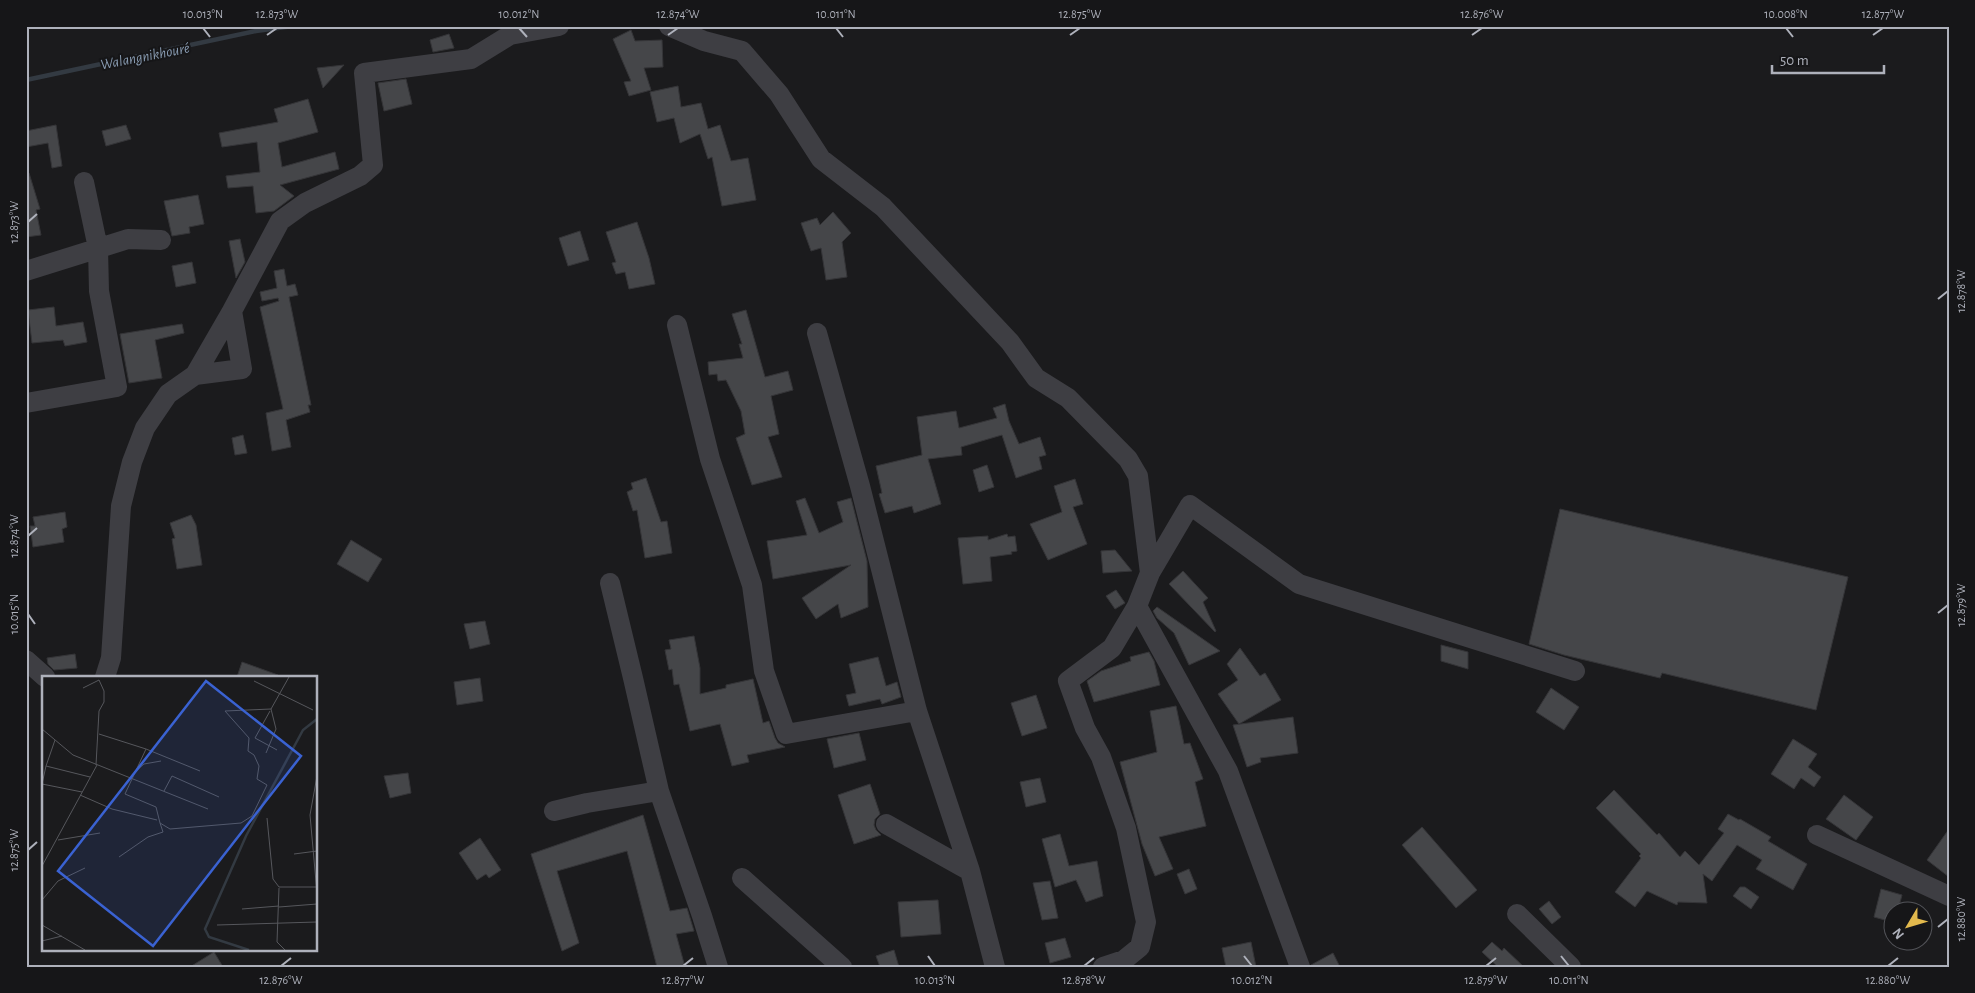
<svg xmlns="http://www.w3.org/2000/svg" width="1975" height="993" font-family="'Alegreya Sans',sans-serif">
<rect width="100%" height="100%" fill="#1b1b1d"/>
<g fill="none" stroke-linecap="round" stroke-linejoin="round">
<path stroke="#333a42" stroke-width="4.5" d="M26,80L256,31L293,26"/>
</g>
<path fill="#454649" stroke="#353538" d="M631,30L635,41L662,40L663,67L644,68L651,90L629,96L624,82L631,81L613,39Z
M449,34L454,48L433,52L430,40Z
M344,65L323,88L317,68Z
M406,79L412,104L384,111L378,83Z
M678,86L681,107L701,103L708,129L720,125L731,161L748,158L756,200L722,206L712,157L708,159L700,134L680,143L674,118L657,122L650,92Z
M308,99L318,132L278,143L282,167L335,152L339,169L280,185L294,196L274,211L256,213L253,186L228,188L226,176L260,172L257,142L222,147L219,133L278,122L274,109Z
M56,125L62,166L52,168L48,143L26,147V131Z
M126,125L131,139L106,146L102,131Z
M29,173L40,209L36,210L41,235L26,237V174Z
M198,195L204,224L189,227L190,233L172,236L164,201Z
M833,212L851,233L842,242L847,277L826,280L821,248L811,251L801,223L817,218L820,225Z
M637,222L649,258L655,284L629,289L625,272L616,274L612,263L616,262L606,232Z
M580,231L589,260L568,266L559,238Z
M240,239L245,262L236,278L229,241Z
M192,262L196,283L176,287L172,266Z
M284,269L287,286L295,284L298,295L289,297L311,405H308L310,412L286,420L291,447L272,451L266,413L283,409L260,307L279,301L278,298L262,301L260,292L277,288L274,271Z
M54,307L56,326L83,322L87,342L65,346L63,340L32,343L28,310Z
M746,310L765,377L788,371L793,390L771,396L779,434L768,437L782,477L752,485L736,438L745,434L741,411L726,380L718,381L717,374L709,375L708,362L743,358L739,344H742L732,314Z
M182,324L184,333L155,340L162,378L129,383L120,334Z
M1005,404L1009,421L1019,444L1040,437L1046,455L1039,457L1042,469L1016,478L1002,435L961,447L962,455L928,459L941,504L914,513L912,506L885,513L879,494L882,493L876,466L922,455L917,417L956,411L959,428L997,418L993,408Z
M243,435L247,453L235,455L232,438Z
M987,465L994,487L979,492L973,470Z
M646,478L661,522L667,521L672,553L645,558L637,510L633,511L627,492L633,489L631,483Z
M1075,479L1083,504L1073,507L1087,544L1048,560L1030,524L1062,512L1054,486Z
M805,498L819,533L843,522L837,502L851,498L867,561L868,607L841,618L838,604L816,619L802,598L851,565L773,579L767,541L807,535L796,501Z
M1560,509L1848,577L1816,710L1662,673L1660,678L1564,655L1529,644Z
M65,512L67,527L62,529L64,542L33,547L30,526H35L33,517Z
M191,515L196,525L202,565L177,569L172,539L175,538L170,523Z
M1007,534L1008,537L1015,536L1017,551L1011,552L1012,554L990,557L992,581L963,584L958,538L988,536V540Z
M351,540L382,559L368,582L337,564Z
M1115,550L1132,571L1103,573L1101,551Z
M1183,571L1208,598L1203,602L1216,631L1215,632L1169,584Z
M1116,590L1125,603L1115,609L1106,596Z
M1157,607L1220,651L1189,665L1174,633L1157,618L1153,611Z
M485,621L490,644L470,649L464,624Z
M694,636L700,668V694L726,688V685L753,679L763,723L769,721L775,738L778,743L785,747L747,755L749,762L732,766L720,724L690,731L679,684L674,685L672,669L669,670L665,650L671,649L669,640Z
M1441,645L1468,652V669L1441,661Z
M1240,648L1260,676L1265,673L1281,700L1239,724L1218,694L1238,680L1227,664Z
M1149,652L1154,661L1160,685L1094,702L1087,681L1101,671L1131,661L1130,657Z
M75,654L77,668L54,670L48,664L47,658Z
M878,657L886,686L897,682L901,697L882,704L880,699L849,706L846,695L856,693L849,664Z
M242,662L278,675L277,677H237Z
M480,678L483,701L457,705L454,682Z
M1551,688L1579,707L1564,730L1536,712Z
M1036,695L1047,728L1022,736L1011,703Z
M1176,706L1184,744L1190,743L1203,779L1195,782L1206,826L1159,837L1173,869L1155,876L1142,844L1120,762L1157,752L1150,711Z
M1293,717L1298,753L1260,758L1261,762L1247,767L1233,725Z
M859,733L866,760L834,768L827,739Z
M1793,739L1817,754L1808,767L1821,777L1814,787L1801,778L1794,789L1771,774Z
M408,773L411,793L390,798L384,776Z
M1040,778L1046,802L1026,807L1020,782Z
M870,784L880,814L875,819L874,825L876,830L881,835L854,844L838,795Z
M1614,790L1657,835L1659,833L1680,857L1685,851L1699,865L1724,833L1718,829L1728,814L1739,820L1740,819L1771,837L1768,841L1807,864L1793,890L1756,869L1762,860L1737,845L1712,881L1703,874L1707,903L1678,902L1677,905L1647,891L1635,907L1615,892L1641,858L1639,856L1641,854L1596,808Z
M1844,795L1873,817L1856,840L1826,819Z
M643,815L670,911L687,908L694,931L676,934L685,967H657L627,851L557,871L579,943L562,951L531,854Z
M1422,827L1477,890L1456,908L1402,845Z
M1949,829V877L1927,860Z
M1060,834L1069,866L1097,861L1103,896L1086,902L1076,880L1055,887L1042,839Z
M480,838L501,870L489,878L486,874L477,880L459,853Z
M1189,869L1197,889L1185,894L1177,874Z
M1050,881L1058,918L1042,920L1033,883Z
M1740,887H1745L1759,897L1751,909L1733,896Z
M1881,889L1902,895L1898,910H1892V922L1874,917Z
M938,900L941,934L901,937L898,902Z
M1549,901L1561,917L1552,924L1539,909Z
M1065,938L1071,957L1050,963L1045,943Z
M1251,942L1256,967H1226L1222,948Z
M1492,942L1502,951L1504,948L1524,967H1498L1482,952Z
M894,950L899,967H880L876,956Z
M214,952L223,967H190Z
M1333,953L1340,967H1312L1311,965Z"/>
<g fill="none" stroke-linecap="round" stroke-linejoin="round">
<path stroke="#3e3e43" stroke-width="20" d="M669,26L704,41L742,51L779,94L821,159L883,207L1010,342L1036,378L1068,398L1128,459L1138,476L1150,573L1137,606L1112,648L1068,681L1085,728L1101,757L1126,828L1146,922L1140,947L1124,960L1103,967
M26,271L128,239L161,240
M677,325L710,459L752,585L764,671L786,734L917,711
M817,333L860,486L917,711L970,871L995,967
M195,375L232,311
M26,403L117,387L99,291L98,248L84,182
M1150,573L1190,505L1299,584L1575,671
M610,583L633,678L659,791L702,916L718,967
M1137,606L1228,771L1300,967
M26,660L45,677
M105,677L111,658L121,506L132,462L145,428L168,394L195,375L242,369L232,311L280,221L305,203L360,176L373,165L364,73L471,59L510,35L559,26
M554,811L587,803L659,791
M886,824L970,871
M1817,835L1949,896
M742,878L842,967
M1517,914L1571,967"/>
</g>
<path fill="none" stroke="#aeb1bb" stroke-width="2" d="M203,28L210,37M519,28L527,37M836,28L843,37M1786,28L1793,37M267,35L277,28M668,35L678,28M1070,35L1080,28M1472,35L1482,28M1873,35L1883,28M28,222L37,214M1938,299L1948,291M28,536L37,528M1938,613L1948,605M28,614L35,624M28,850L37,842M1938,927L1948,919M928,956L935,966M1244,956L1252,966M1561,956L1569,966M281,966L291,958M683,966L693,958M1084,966L1094,958M1486,966L1496,958M1888,966L1898,958"/>
<g text-anchor="middle" stroke-width="4" stroke-linejoin="round" paint-order="stroke">
<g font-size="15" font-style="italic" fill="#899cb2" stroke="#161618">
<text transform="translate(145 56) rotate(-11)" y="5">Walangnikhouré</text>
</g>
</g>
<g transform="translate(42 676)">
<rect width="275" height="275" fill="#1b1b1d"/>
<path fill="none" stroke="#333a42" stroke-width="2.5" d="M207,274L167,261L163,253L204,160L261,54L275,43"/>
<path fill="none" stroke="#56575c" stroke-width="1" d="M212,5L271,34M41,12L57,4L62,15V26L57,35L54,89M228,35L213,62L235,74M0,53L31,79L166,133M57,58L104,73M13,64L4,90L48,101M224,77L234,53L229,33L247,1M158,95L104,73L83,118L114,131L118,147L128,153L199,147L210,140L225,109L215,103L217,90L212,79L206,75L207,62L183,35L229,33M93,96L102,88L119,85M275,100L268,139L275,217M0,108L40,116M0,108L4,90M122,115L130,100L177,121M38,119L70,133L115,144M225,142L231,203L237,211H274M16,164L58,157M252,178L275,175M77,181L106,161L121,156L118,147M0,190L55,89M237,212L235,266L243,274M0,224L16,205L43,192M237,231L275,228M200,233L237,230M0,249L43,274M175,249L275,246M0,265L20,260"/>
<path fill="#3a62d2" fill-opacity="0.15" stroke="#3a62d2" stroke-width="2.5" d="M164,5L259,80L111,270L16,195Z"/>
<rect width="275" height="275" fill="none" stroke="#aeb1bb" stroke-width="2.5"/>
</g>
<rect width="1975" height="993" fill="none" stroke="#161618" stroke-width="55"/>
<g transform="translate(1908 926) rotate(232)"><circle r="24" fill="#161618" stroke="#535459"/>
<path d="M0-4L9 19L0 12L-9 19Z" fill="#e2b94d"/>
<text y="-8" font-size="14" font-weight="bold" text-anchor="middle" fill="#aeb1bb">N</text>
</g>
<path d="M1772 65v8h112v-8" fill="none" stroke="#aeb1bb" stroke-width="2.5"/>
<text x="1780" y="65" font-size="15" fill="#aeb1bb" stroke="#161618" stroke-width="4" paint-order="stroke">50 m</text>
<rect x="28" y="28" width="1920" height="938" fill="none" stroke="#aeb1bb" stroke-width="2"/>
<g font-size="12" text-anchor="middle" fill="#aeb1bb">
<text x="203" y="18">10.013°N</text>
<text x="277" y="18">12.873°W</text>
<text x="519" y="18">10.012°N</text>
<text x="678" y="18">12.874°W</text>
<text x="836" y="18">10.011°N</text>
<text x="1080" y="18">12.875°W</text>
<text x="1482" y="18">12.876°W</text>
<text x="1786" y="18">10.008°N</text>
<text x="1883" y="18">12.877°W</text>
<text transform="translate(14 222) rotate(-90)" y="4">12.873°W</text>
<text transform="translate(1961 291) rotate(-90)" y="4">12.878°W</text>
<text transform="translate(14 536) rotate(-90)" y="4">12.874°W</text>
<text transform="translate(1961 605) rotate(-90)" y="4">12.879°W</text>
<text transform="translate(14 614) rotate(-90)" y="4">10.015°N</text>
<text transform="translate(14 850) rotate(-90)" y="4">12.875°W</text>
<text transform="translate(1961 919) rotate(-90)" y="4">12.880°W</text>
<text x="281" y="984">12.876°W</text>
<text x="683" y="984">12.877°W</text>
<text x="935" y="984">10.013°N</text>
<text x="1084" y="984">12.878°W</text>
<text x="1252" y="984">10.012°N</text>
<text x="1486" y="984">12.879°W</text>
<text x="1569" y="984">10.011°N</text>
<text x="1888" y="984">12.880°W</text>
</g>
</svg>
